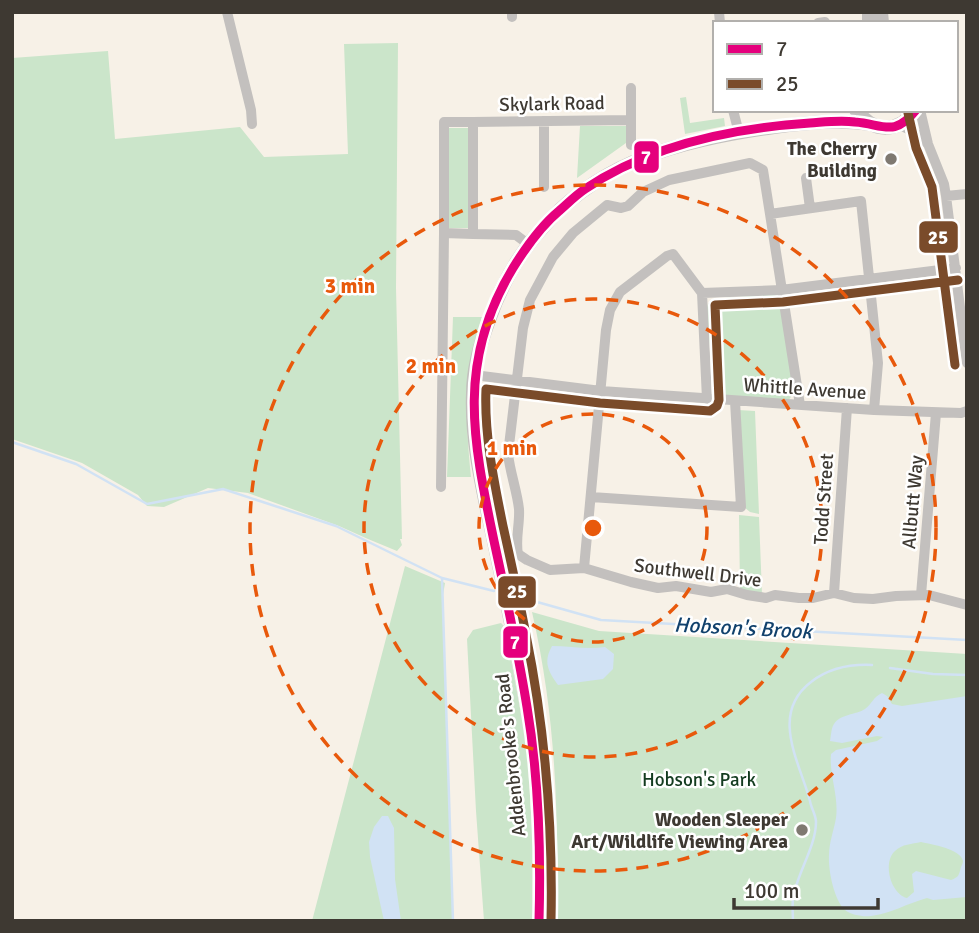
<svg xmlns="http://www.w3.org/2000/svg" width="979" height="933" font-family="Signika,sans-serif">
<rect width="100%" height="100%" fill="#f7f1e7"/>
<path fill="#cbe5ca" d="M398,43L396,288L402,539H400L402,545L397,551L368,539L339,526L248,493L208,488L164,507L147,506L138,495L82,463L12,439V58L108,51L115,139L240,127L264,157L348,154L344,44Z
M686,97L690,123L724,118L725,126L685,134L680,98Z
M580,126H626V143L577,178Z
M447,128H470V228H447Z
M772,294L780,297L795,391L788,401L720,396L715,392L706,311L708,304L713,299Z
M453,317H482C464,374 465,418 471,477H447Z
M738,410L755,411L759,514L750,512L744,507Z
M739,515L759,517L762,594L740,590Z
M405,566L445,583L443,595L453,921H312Z
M532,612L599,631L967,654V921H556C559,814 556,717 532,612Z
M501,623L505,627L527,746L533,845L532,921H484L476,811L467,639L473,630Z"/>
<path fill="#d1e2f4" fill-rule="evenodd" d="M552,646C570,646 588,650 605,647L614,654L613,669L603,679L558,685C548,671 543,662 552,646Z
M882,693L887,696L892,704L902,706L967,696V897L933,900L927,898C908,903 890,914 871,916C863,917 851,915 845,910C834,900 828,870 829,855C829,842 834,830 836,818C839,796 829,775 831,754L836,750L877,741L883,737L877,736L842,743L830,741C831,737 831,728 834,724C840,714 856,715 865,709C872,704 873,697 882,693ZM921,842C931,844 961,849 963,861C963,863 962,865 961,867C959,875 959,877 951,880L916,871L912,874L914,892L907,898C891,894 882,863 895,851C902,844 912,844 921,842Z
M382,816H388L394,828L395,879L401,921H384L370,857L369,842L374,827Z"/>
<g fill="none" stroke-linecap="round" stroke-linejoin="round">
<path stroke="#d1e2f4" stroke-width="2.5" d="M12,442L76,464L147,504L223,489L336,526L442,578
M523,598L601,620L967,640
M890,668L933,674L967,675
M453,921L442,578L494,591
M793,921C793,914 792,906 793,899C796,875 816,847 816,822C816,815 811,808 810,801C800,763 769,714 811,682C829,668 849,664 872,665"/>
<path stroke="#c3c0be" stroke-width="10" d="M227,12L251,110L252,124
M512,12V17
M719,12L720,23
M818,23L825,22
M733,110L739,133
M920,110L928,144L944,184L946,196L967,363
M473,122L631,120
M900,125L914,132L928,144
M631,145V88
M806,178L810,208
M544,187V121
M946,196L967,194
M770,214L800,405
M473,234L444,233V122H473V234L516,235L528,244
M474,375L601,391L874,410L961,413L967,411
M707,399L702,293L781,290L956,268
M874,410L878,363L861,201L770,214L763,170L750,163L669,180L643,192L628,206L621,208L607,205L573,233L553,257L530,300L523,328L508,454C510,472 517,491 519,509C520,524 515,539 518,554L527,560L550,570L584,568L631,582L658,588L676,586L711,592L727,589L747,595L766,598L775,595L799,598H813L834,593L854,598L873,599L896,596L929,595L967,605
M441,487L444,233
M591,497L741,507L735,401
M584,568L606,330L610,310L620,292L667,256L673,254L702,293
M834,593L847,408
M921,595L936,413"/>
<path stroke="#c3c0be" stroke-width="14" d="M869,12V23
M881,12L882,23
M856,110C874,134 898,133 916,110
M539,921C542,850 539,776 527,706C517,650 505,593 493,537C483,490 471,442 473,393C473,368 480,344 489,320C516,242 571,185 648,156C688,141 731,133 774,127C805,123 838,119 870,124"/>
<defs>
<path id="bus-1" d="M539,921C541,849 539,778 527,707C518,651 506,596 494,541C473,440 456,362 513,268C526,247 541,226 559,211C567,204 576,195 585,189C650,145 733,128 810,123C825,122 840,120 855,122C883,124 894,138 916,110"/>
<path id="bus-2" d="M908,113L916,148L932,187L955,365
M551,921C553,825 545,729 526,635C519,598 511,562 503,526C494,481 484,435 486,389L600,403L710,411L717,406L719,400L715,305L783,302L958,280"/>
</defs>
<use href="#bus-1" stroke="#fff" stroke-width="14"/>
<use href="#bus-2" stroke="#fff" stroke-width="14"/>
<use href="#bus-1" stroke="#e5007d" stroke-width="9"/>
<use href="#bus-2" stroke="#7a4b2a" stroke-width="9"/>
</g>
<g fill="none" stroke="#e8590c" stroke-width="3.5" stroke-dasharray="12 9">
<circle cx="593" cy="528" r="114"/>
<circle cx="593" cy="528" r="229"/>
<circle cx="593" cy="528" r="343"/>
</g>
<g fill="#7f7971" stroke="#fff" stroke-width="2.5">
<circle cx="891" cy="159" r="7"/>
<circle cx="802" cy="830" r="7"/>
</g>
<g text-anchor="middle" stroke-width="5" stroke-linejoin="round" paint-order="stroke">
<g font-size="19" fill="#3e3932" stroke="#fff">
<text transform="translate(552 103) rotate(-1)" y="7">Skylark Road</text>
<text transform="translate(805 388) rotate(4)" y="7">Whittle Avenue</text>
<text transform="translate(823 499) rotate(-86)" y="7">Todd Street</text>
<text transform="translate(912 502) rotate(-85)" y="7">Allbutt Way</text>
<text transform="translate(698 572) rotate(7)" y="7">Southwell Drive</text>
<text transform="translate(510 755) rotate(-96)" y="7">Addenbrooke's Road</text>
</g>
<g font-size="19" font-weight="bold" fill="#3e3932" stroke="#fff" text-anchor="end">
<text x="877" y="155">The Cherry<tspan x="877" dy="22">Building</tspan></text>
<text x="788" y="826">Wooden Sleeper<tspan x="788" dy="22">Art/Wildlife Viewing Area</tspan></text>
</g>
<g font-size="19" fill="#133b1f" stroke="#fff">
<text x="699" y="786">Hobson's Park</text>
</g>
<g font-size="21" font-style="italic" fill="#11416c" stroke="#fff">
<text transform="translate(743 628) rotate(3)" y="7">Hobson's Brook</text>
</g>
</g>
<circle cx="593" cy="528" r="10" fill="#e8590c" stroke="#fff" stroke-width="3.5"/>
<g font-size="21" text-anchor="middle" font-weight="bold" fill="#e8590c" stroke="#fff" stroke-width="5" stroke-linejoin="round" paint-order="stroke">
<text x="350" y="293">3 min</text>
<text x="431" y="373">2 min</text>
<text x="512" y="455">1 min</text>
</g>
<g stroke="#fff" stroke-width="2.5">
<rect x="633" y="140" width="27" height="34" rx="7" fill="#e5007d"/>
<rect x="918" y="220" width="41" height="34" rx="7" fill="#7a4b2a"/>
<rect x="497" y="575" width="40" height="34" rx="7" fill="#7a4b2a"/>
<rect x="502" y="625" width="27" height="34" rx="7" fill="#e5007d"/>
</g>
<g font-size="19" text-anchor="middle" font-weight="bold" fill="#fff">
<text x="646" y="164">7</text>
<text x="938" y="244">25</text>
<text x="517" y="598">25</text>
<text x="515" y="649">7</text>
</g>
<rect width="979" height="933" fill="none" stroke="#3e3932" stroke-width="28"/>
<rect x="713" y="21" width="245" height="91" fill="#ffffff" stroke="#b2b0ad" stroke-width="2"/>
<rect x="727" y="44" width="35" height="10" fill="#e5007d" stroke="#b2b0ad" stroke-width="2"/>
<text x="776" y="56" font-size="21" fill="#3e3932">7</text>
<rect x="727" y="79" width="35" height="10" fill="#7a4b2a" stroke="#b2b0ad" stroke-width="2"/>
<text x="776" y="91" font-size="21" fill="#3e3932">25</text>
<path d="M734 898v10h144v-10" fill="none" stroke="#3e3932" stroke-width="3.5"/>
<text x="744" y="898" font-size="21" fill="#3e3932" stroke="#ffffff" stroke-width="5" paint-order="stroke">100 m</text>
</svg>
